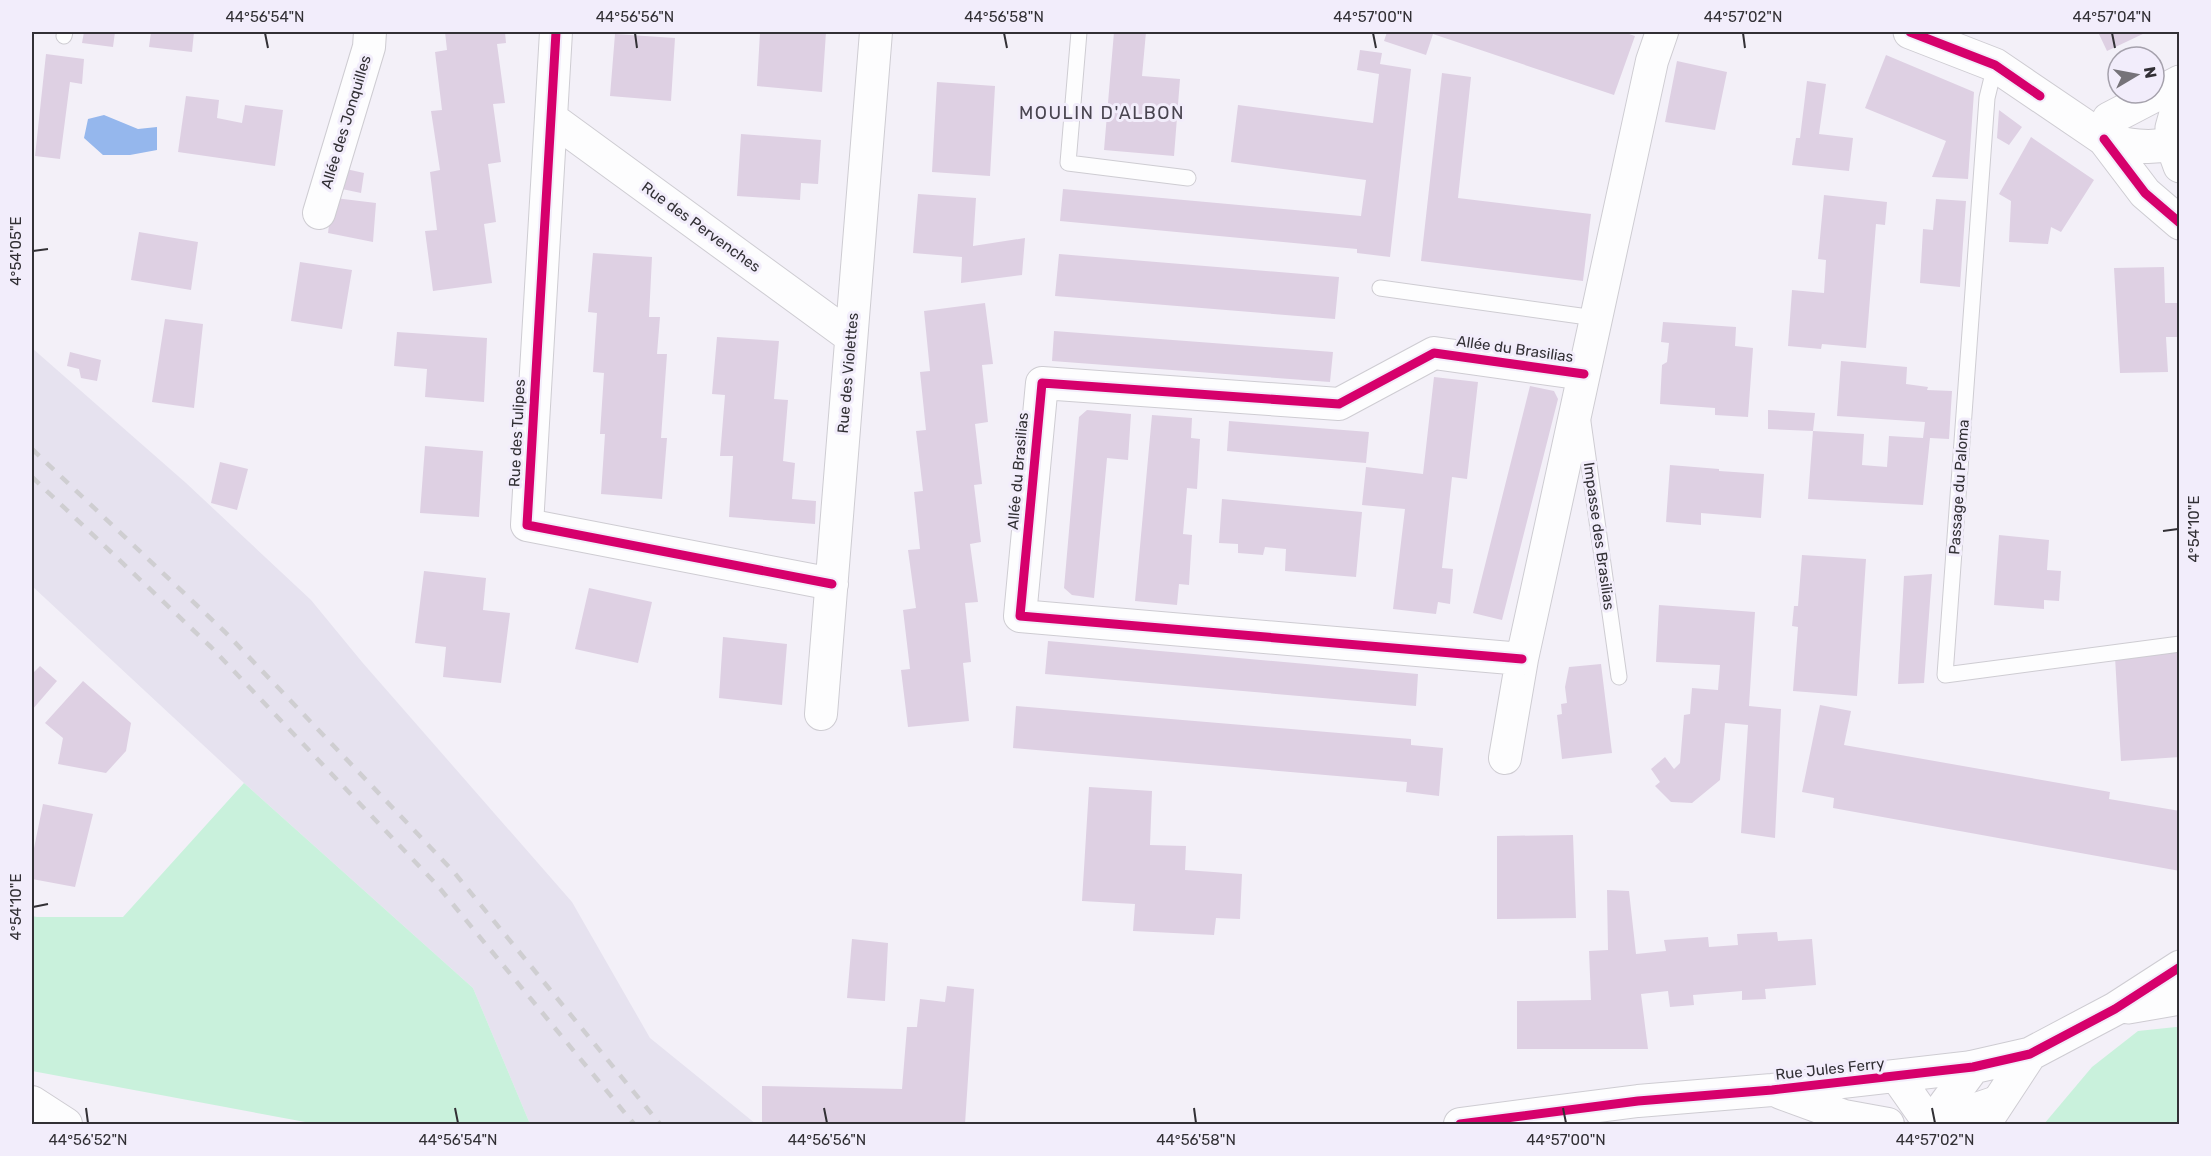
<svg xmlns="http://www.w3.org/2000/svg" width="2211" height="1156" font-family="Rubik,sans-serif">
<rect width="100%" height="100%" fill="#f3f0f8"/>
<path fill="#e6e2ef" d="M32,348L186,483L311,600L362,662L572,902L650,1038L756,1124H530L473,988L244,783L32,586Z"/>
<path fill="#c9f1dc" d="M244,783L473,988L530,1124H316L32,1071V916L37,917H123Z
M2176,1027L2180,1028L2179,1124H2044L2092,1067L2138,1031Z"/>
<path fill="#95b7ed" d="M104,115L138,129L157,127V150L130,155H103L84,138L88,119Z"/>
<path fill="#ded0e3" d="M84,32H115L113,47L82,43Z
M151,32H194L192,52L149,47Z
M445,32H505L506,43L497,44L505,103L493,104L501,162L488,164L496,222L484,224L492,283L433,291L425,231L437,230L430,172L440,170L431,111L442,110L435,52L447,50Z
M760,32H826L822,92L757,86Z
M1114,32H1146L1142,76L1180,79L1174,156L1104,150Z
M1387,32H1623L1635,36L1614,95L1433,34L1426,55L1384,41Z
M2098,32H2147L2107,51Z
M615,34L675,38L671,101L610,96Z
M1360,50L1382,53L1380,64L1411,69L1390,257L1357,253V249L1060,221L1063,189L1361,216L1366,180L1231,162L1238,105L1373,123L1379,74L1357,70Z
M46,54L84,59L82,84L70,82L60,159L35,156Z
M1886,55L1974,92L1968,179L1932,177L1946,141L1865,108Z
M1677,61L1727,72L1715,130L1665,122Z
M1442,73L1471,77L1458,198L1591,214L1583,281L1421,261Z
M1807,81L1826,84L1819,134L1853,138L1849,171L1792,165L1796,138H1800Z
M937,82L995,86L990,176L932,172Z
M186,96L219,100L217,118L242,123L245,105L283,110L275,166L178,152Z
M1999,110L2022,127L2009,145L1997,138Z
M741,134L821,140L818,184L801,183L800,200L737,196Z
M2031,137L2094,180L2061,232L2051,227L2048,244L2009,242L2011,201L1999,194Z
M346,169L364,173L361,193L342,189Z
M918,194L976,198L973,246L1025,238L1022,275L961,283L962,257L913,253Z
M1824,195L1887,202L1885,225L1876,224L1866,348L1822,344L1821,349L1788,346L1792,290L1824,293L1826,260L1818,259Z
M335,198L376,203L373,242L328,233L332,202Z
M1936,199L1966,201L1960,287L1920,283L1923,229L1933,230Z
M139,232L198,242L191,290L131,280Z
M593,253L652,257L649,317H660L657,354H667L661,438H667L662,499L601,494L605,434H600L604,373L593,372L597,313L588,312Z
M1059,254L1339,277L1335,319L1055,296Z
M300,262L352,270L342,329L291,321Z
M2164,267L2165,303H2180V337H2166L2168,372L2120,373L2114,268Z
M985,303L993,364L982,365L988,422L975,424L982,484L974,485L981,542L970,544L978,602L965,603L971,662L963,663L969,721L908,727L901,670L910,669L903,610L916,608L908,550L920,549L914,492L923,491L916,431L926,430L920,372L930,371L924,311Z
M165,319L203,324L194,408L152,402Z
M1663,322L1736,327L1735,346L1753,348L1748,417L1715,415V408L1660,404L1662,365L1667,362L1669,343L1661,342Z
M1054,331L1333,352L1330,382L1052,361Z
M397,332L487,338L484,402L425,397L427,369L394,366Z
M717,337L779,341L774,399L788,400L783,461L795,463L792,499L816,501L815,524L729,517L733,456H720L725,395L712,394Z
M70,352L101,360L97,381L81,378L79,369L67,366Z
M1841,361L1907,367L1906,384L1928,387L1927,390L1952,391L1949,439L1930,438L1923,505L1808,499L1813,431L1864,434L1862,465L1887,467L1889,436L1923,438L1925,422L1837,416Z
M1434,377L1478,382L1467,479L1452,477L1442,568L1453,569L1450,604L1438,602L1436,614L1393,609L1405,509L1362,505L1366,467L1423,474Z
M1530,386L1554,391L1558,399L1502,620L1473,613Z
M1087,410L1131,414L1128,460L1107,458L1094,598L1072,595L1064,588L1079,417Z
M1768,410L1815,413L1813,431L1768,429Z
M1152,415L1192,418L1191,438L1200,439L1197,489L1187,488L1183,534L1192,535L1189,585L1179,584L1177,605L1135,601Z
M1229,421L1369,432L1366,463L1227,451Z
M425,446L483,451L479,517L420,513Z
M220,462L248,469L237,510L211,503Z
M1670,465L1719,469V471L1764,474L1761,518L1701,513V525L1666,522Z
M1222,499L1362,512L1356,577L1285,571L1286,549L1265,547L1263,555L1238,553V544L1219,543Z
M1999,535L2049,540L2047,570L2061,571L2059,601L2044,600V609L1994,605Z
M1802,555L1866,559L1857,696L1793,691L1798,627L1792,626L1794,606H1798Z
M424,571L486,578L483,610L510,613L501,683L443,677L446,647L415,643Z
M1932,574L1924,683L1898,684L1904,576Z
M589,588L652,602L638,663L575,649Z
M1659,605L1755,612L1749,706L1781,709L1775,838L1741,833L1748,725L1725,723L1720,780L1692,803L1671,802L1655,786L1660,782L1651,769L1665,757L1674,769L1680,763L1684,715L1690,714L1692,688L1718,690L1720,665L1656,662Z
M723,637L787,644L782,705L719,698Z
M1048,641L1418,674L1416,706L1045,674Z
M2180,652V757L2121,761L2115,657Z
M1601,664L1612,753L1562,759L1557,715L1562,714L1561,704L1567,703L1565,687L1569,667Z
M40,666L57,681L32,710V670L34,672Z
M83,681L131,723L126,751L106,773L58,764L63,738L45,723Z
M1820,705L1851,711L1844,745L2110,792L2109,799L2180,811V871L1833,808L1834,798L1802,792Z
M1016,706L1411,739V745L1443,748L1439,796L1406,792L1407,782L1013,748Z
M1089,787L1152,791L1150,845L1186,846L1185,870L1242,874L1240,919L1216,918L1214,935L1133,931L1135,904L1082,901Z
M43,804L93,814L75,887L32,879V858Z
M1573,835L1576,918L1497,919V836Z
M1607,890L1629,891L1636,954L1666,951L1664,940L1708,937L1709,947L1738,945L1737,934L1777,932L1778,941L1812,939L1816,985L1765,989L1766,999L1742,1000V991L1693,995L1694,1005L1670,1007L1668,991L1641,994L1648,1049H1517V1001L1591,1000L1589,951L1608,950Z
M852,939L888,943L885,1001L847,998Z
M947,986L974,989L965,1124L762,1122V1086L902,1089L907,1027H917L920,999L945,1002Z"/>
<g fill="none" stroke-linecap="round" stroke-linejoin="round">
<defs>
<path id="service" d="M1079,32L1068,163L1188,178
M64,36L65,32
M1995,65L1987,98L1945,675L2180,644
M1380,288L1595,318
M1583,422L1619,677"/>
<path id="minor" d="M556,32L527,525L832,584
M551,118L851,337
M319,213L369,47L370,32
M1522,659L1020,616L1042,383L1339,404L1434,353L1584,374
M821,714L876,32
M1505,758L1522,659L1652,61L1662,32
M1897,1077L1930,1124
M1781,1093L1844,1116L1888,1124
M32,1102L66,1124
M1460,1124L1638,1101L1772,1090L1973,1067
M1932,1124L1997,1102"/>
<path id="tertiary" d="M2104,139L2109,119L2180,82
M2172,144V128L2180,99
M2128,1007L2180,998
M1931,1124L1973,1067L2030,1054L2115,1009L2180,967
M1984,1124L2030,1054"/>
<path id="secondary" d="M1910,32L1995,65L2104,139L2145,193L2180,223
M2104,139C2128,146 2148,149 2172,144L2180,166"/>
</defs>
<use href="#service" stroke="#ceccd2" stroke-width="17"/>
<use href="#minor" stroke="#ceccd2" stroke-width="34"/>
<use href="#tertiary" stroke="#ceccd2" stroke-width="35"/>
<use href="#secondary" stroke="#ceccd2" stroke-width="35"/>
<use href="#service" stroke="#fdfdfe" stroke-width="15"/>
<use href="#minor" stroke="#fdfdfe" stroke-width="32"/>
<use href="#tertiary" stroke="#fdfdfe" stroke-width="33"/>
<use href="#secondary" stroke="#fdfdfe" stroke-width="33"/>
<path stroke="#cfced1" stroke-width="4.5" stroke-dasharray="10 10" stroke-linecap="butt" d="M32,449L225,632L453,871L660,1124
M32,477L211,647L437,885L634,1124"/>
<defs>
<path id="cycleway" d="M556,32L527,525L832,584
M1910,32L1995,65L2040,96
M2104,139L2145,193L2180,223
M1522,659L1020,616L1042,383L1339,404L1434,353L1584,374
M1460,1124L1638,1101L1772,1090L1973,1067L2030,1054L2115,1009L2180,967"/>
</defs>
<use href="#cycleway" stroke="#f2edfb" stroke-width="13"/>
<use href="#cycleway" stroke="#d6006c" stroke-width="9"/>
</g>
<path fill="none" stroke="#323035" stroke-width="2" d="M265,33L268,48M635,33L637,48M1004,33L1007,48M1373,33L1376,48M1743,33L1745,48M2112,33L2115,48M33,251L48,249M2163,531L2178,529M33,907L48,904M86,1108L88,1123M455,1108L458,1123M824,1108L827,1123M1194,1108L1196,1123M1563,1108L1566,1123M1932,1108L1935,1123"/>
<g text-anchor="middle" stroke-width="6" stroke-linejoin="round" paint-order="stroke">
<g font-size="15" fill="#323035" stroke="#f2edfb">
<text transform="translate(346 122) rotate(-73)" y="5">Allée des Jonquilles</text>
<text transform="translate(701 227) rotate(36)" y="5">Rue des Pervenches</text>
<text transform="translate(1515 349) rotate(8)" y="5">Allée du Brasilias</text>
<text transform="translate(848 373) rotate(-85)" y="5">Rue des Violettes</text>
<text transform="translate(517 433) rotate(-87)" y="5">Rue des Tulipes</text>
<text transform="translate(1018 471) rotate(-85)" y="5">Allée du Brasilias</text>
<text transform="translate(1959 487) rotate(-86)" y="5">Passage du Paloma</text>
<text transform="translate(1599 536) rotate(82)" y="5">Impasse des Brasilias</text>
<text transform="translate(1830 1069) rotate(-6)" y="5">Rue Jules Ferry</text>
</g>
<g font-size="18" letter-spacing="1.5" fill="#494550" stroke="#f2edfb">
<text x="1102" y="119">MOULIN D'ALBON</text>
</g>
</g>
<rect width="2211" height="1156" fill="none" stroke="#f2edfb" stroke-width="66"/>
<g transform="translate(2136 75) rotate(80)"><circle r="28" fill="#f2edfb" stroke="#a5a1ac" stroke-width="1.5"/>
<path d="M0-4.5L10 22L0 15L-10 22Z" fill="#767379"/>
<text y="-9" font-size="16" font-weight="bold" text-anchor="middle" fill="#323035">N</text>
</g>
<rect x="33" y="33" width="2145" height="1090" fill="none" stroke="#323035" stroke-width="2"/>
<g font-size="15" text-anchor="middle" fill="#323035">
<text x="265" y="22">44°56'54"N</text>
<text x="635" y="22">44°56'56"N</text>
<text x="1004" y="22">44°56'58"N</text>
<text x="1373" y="22">44°57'00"N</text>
<text x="1743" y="22">44°57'02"N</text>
<text x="2112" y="22">44°57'04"N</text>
<text transform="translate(16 251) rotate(-90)" y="5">4°54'05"E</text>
<text transform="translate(2194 529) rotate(-90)" y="5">4°54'10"E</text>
<text transform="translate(16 907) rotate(-90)" y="5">4°54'10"E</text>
<text x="88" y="1145">44°56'52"N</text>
<text x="458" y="1145">44°56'54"N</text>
<text x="827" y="1145">44°56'56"N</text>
<text x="1196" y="1145">44°56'58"N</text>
<text x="1566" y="1145">44°57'00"N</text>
<text x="1935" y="1145">44°57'02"N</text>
</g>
</svg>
